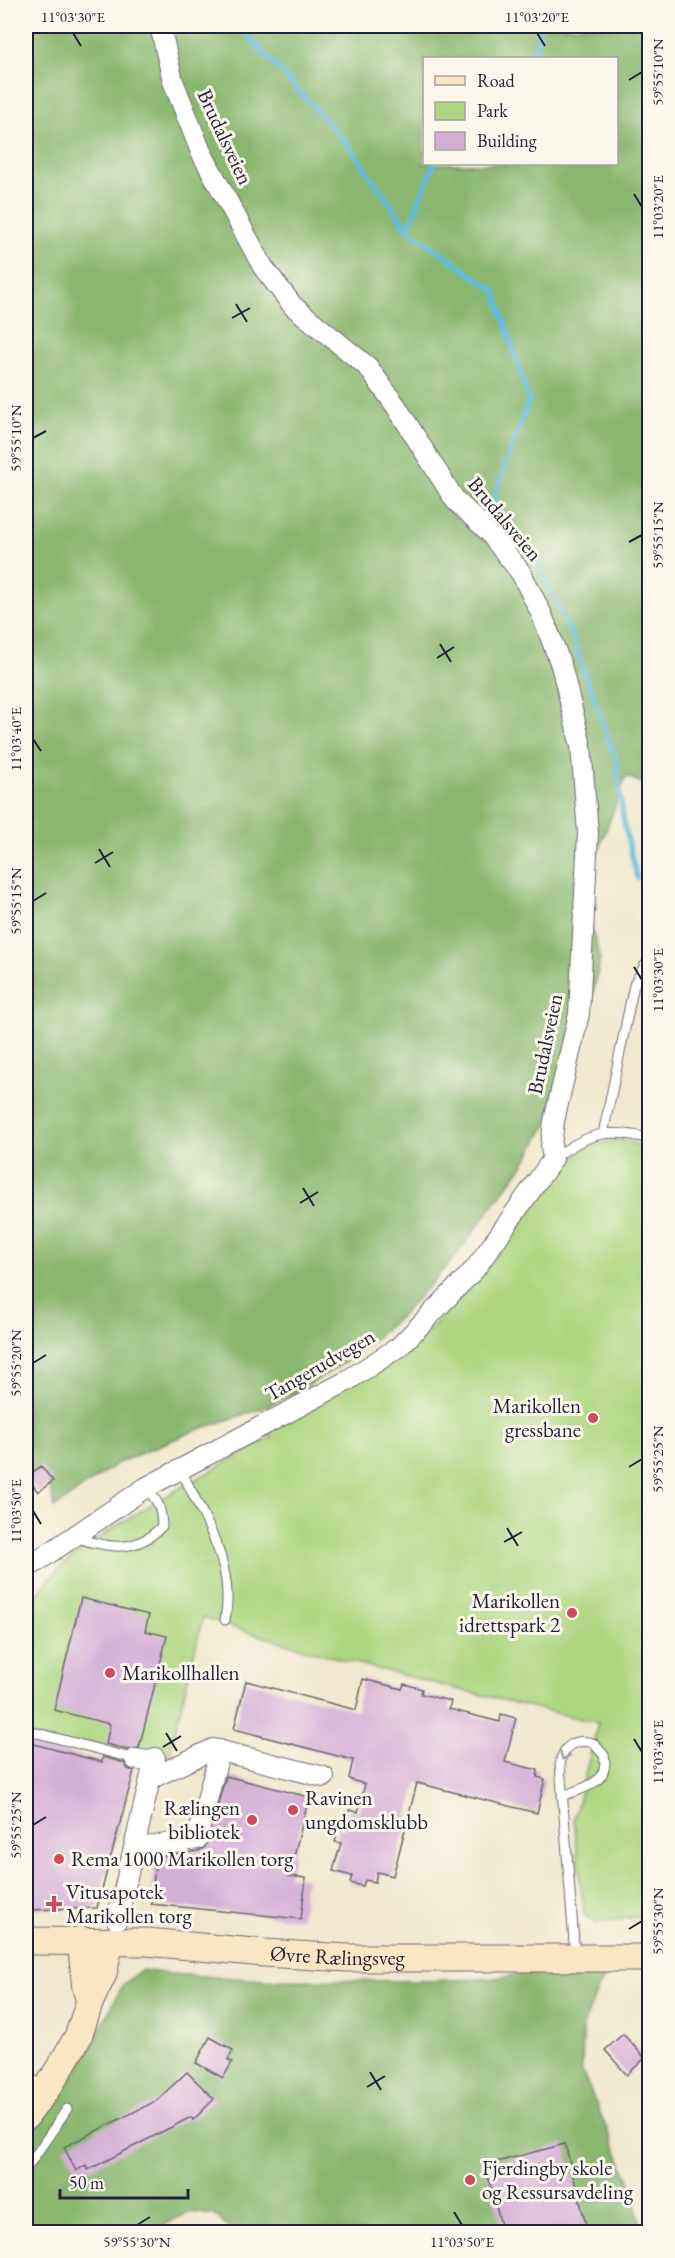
<svg xmlns="http://www.w3.org/2000/svg" width="675" height="2258" font-family="'EB Garamond',serif">
<rect width="100%" height="100%" fill="#fbf7ec"/>
<filter id="ink" filterUnits="userSpaceOnUse"><feTurbulence type="fractalNoise" baseFrequency=".0167" numOctaves="2"/><feDisplacementMap in="SourceGraphic" scale="12" xChannelSelector="R" yChannelSelector="G"/><feConvolveMatrix kernelMatrix="1 2 1 2 8 2 1 2 1" color-interpolation-filters="sRGB"/></filter>
<filter id="wash" filterUnits="userSpaceOnUse"><feTurbulence type="fractalNoise" baseFrequency=".008" numOctaves="4" result="noise"/><feDisplacementMap in="SourceGraphic" scale="24" xChannelSelector="R" yChannelSelector="G"/><feGaussianBlur stdDeviation="1.35" result="paint"/><feColorMatrix in="noise" values="0 0 0 0 0 0 0 0 0 0 0 0 0 0 0 0 0 1.4 0 .05"/><feComposite in="paint" operator="in"/></filter>
<g filter="url(#wash)">
<rect width="100%" height="100%" fill="#f0e8cd"/>
<path fill="#aed681" stroke="#687c5e" stroke-width="1.5" d="M615,1140L626,1141L649,1148V1915L595,1923L584,1915L574,1819L598,1723C466,1691 332,1661 203,1617L166,1768L26,1735V1615C50,1564 97,1538 144,1509C186,1484 229,1461 272,1438L269,1430L404,1353L421,1339L483,1273L563,1166L585,1148Z"/>
<path fill="#8ab76f" stroke="#566c55" stroke-width="1.5" fill-rule="evenodd" d="M26,26H650L649,786L626,776L583,893L600,960L581,1050L550,1118L526,1161L454,1258L403,1314L352,1358L300,1390L263,1408L194,1431L118,1463L54,1508L48,1475L26,1471ZM424,58H616V164H424Z
M613,1966L597,1990L583,2027L582,2071L629,2180L643,2232H234L215,2215L190,2212L148,2232H26V2142L53,2100L80,2067L123,1985L142,1970L170,1974L264,1980L423,1981L488,1979L570,1967Z"/>
<g fill="none" stroke-linecap="round" stroke-linejoin="round">
<path stroke="#62bce0" stroke-width="5" d="M239,26L350,147L408,229L495,291L529,400L495,494L502,527L540,568L572,636L617,763L623,819L637,878
M522,58L536,49L541,26
M408,229L434,164"/>
</g>
<g id="blocks">
<path fill="#d3afd6" d="M41,1466L53,1481L38,1492L27,1477Z
M81,1598L149,1615L145,1631L167,1636L139,1748L128,1750L106,1744L110,1724L54,1710Z
M363,1679L402,1689L404,1684L422,1689L421,1694L451,1701L449,1709L500,1722L501,1714L516,1718L505,1762L538,1770L537,1777L545,1779L537,1813L417,1783L393,1876L377,1872L375,1882L365,1880L363,1886L350,1883L352,1876L333,1871L341,1843L335,1842L338,1828L344,1829L349,1810L358,1812L365,1784L351,1780L349,1778L353,1760L234,1729L246,1681L356,1710Z
M26,1742L102,1762L103,1757L124,1763L128,1769L134,1771L97,1908L26,1910Z
M226,1776L309,1797L289,1876L306,1878L301,1919L151,1904L156,1858L199,1851L205,1847Z
M623,2034L645,2058L627,2075L605,2050Z
M210,2037L233,2050L228,2060L232,2062L223,2078L196,2063Z
M187,2072L214,2099L193,2120L191,2117L88,2170L86,2165L76,2171L64,2147L156,2101Z
M565,2144L588,2232H503L485,2165Z"/>
</g>
</g>
<g filter="url(#ink)">
<use href="#blocks" fill-opacity="0" stroke="#6a676e" stroke-width="1.5"/>
<g fill="none" stroke-linecap="round" stroke-linejoin="round">
<defs>
<path id="lane" d="M603,1134L634,985L645,965L650,961
M553,1159C587,1133 609,1127 650,1139
M180,1468C203,1517 236,1564 225,1620
M74,1537C108,1548 136,1554 162,1526C161,1507 159,1501 145,1488
M26,1730L135,1759
M562,1796C584,1788 610,1783 604,1755L593,1743C575,1738 562,1746 560,1765L575,1955
M26,2169L67,2109"/>
<path id="street" d="M26,1569L145,1488L345,1382L399,1347L475,1269L553,1159L551,1146L554,1121L579,1014L588,833L581,746L561,665L542,615L521,573L489,532L455,500L396,406L368,367L293,306L263,267L201,152L173,81L160,26
M135,1759L154,1762
M150,1779L213,1749L324,1777
M134,1849L197,1839L220,1750
M117,1920L155,1758
M26,2082L43,2093"/>
<g id="secondary">
<path d="M81,1940L86,1988L90,2001"/>
<path id="s1" d="M26,1941L147,1942L264,1953L347,1958H650"/>
<path d="M26,2116L50,2084L78,2037L90,2001L103,1974L110,1941"/>
</g>
</defs>
<use href="#lane" stroke="#6a676e" stroke-width="11"/>
<use href="#street" stroke="#6a676e" stroke-width="22"/>
<use href="#secondary" stroke="#6a676e" stroke-width="29"/>
<use href="#lane" stroke="#fff" stroke-width="9"/>
<use href="#street" stroke="#fff" stroke-width="20"/>
<use href="#secondary" stroke="#f9e7c3" stroke-width="27"/>
</g>
<defs><path id="oneway-chevron" d="M-2-3.5L2.5 0L-2 3.5" fill="none" stroke-width="1.6" stroke-linecap="round" stroke-linejoin="round" transform="scale(1.5)"/></defs>
<use stroke="#9c9ca7" href="#oneway-chevron" transform="translate(564 1756) rotate(112)"/>
</g>
<path fill="none" stroke="#22223b" stroke-width="2" d="M73,33L81,46M537,33L545,46M629,80L642,72M634,194L642,207M236,304L247,322M232,318L250,308M33,438L46,431M629,542L642,535M440,644L451,662M437,658L454,647M33,739L41,751M99,849L110,867M95,863L113,852M33,901L46,893M634,967L642,980M303,1188L314,1206M300,1203L318,1192M33,1363L46,1355M629,1467L642,1459M33,1511L41,1524M507,1528L518,1546M504,1542L522,1532M166,1733L177,1751M634,1739L642,1752M163,1747L181,1736M33,1825L46,1817M629,1929L642,1921M370,2072L381,2090M367,2087L385,2076M454,2212L462,2225M137,2225L150,2217"/>
<g fill="#d1495b" stroke="#fbf7ec" stroke-width="2">
<circle cx="593" cy="1418" r="6"/>
<circle cx="572" cy="1613" r="6"/>
<circle cx="110" cy="1673" r="6"/>
<circle cx="293" cy="1810" r="6"/>
<circle cx="252" cy="1820" r="6"/>
<circle cx="59" cy="1859" r="6"/>
<path d="M51 1895h6v6h6v6h-6v6h-6v-6h-6v-6h6z"/>
<circle cx="470" cy="2180" r="6"/>
</g>
<g text-anchor="middle" stroke-width="6" stroke-linejoin="round" paint-order="stroke">
<g font-size="21" fill="#22223b" stroke="#fbf7ec">
<text transform="translate(225 137) rotate(65)" y="7">Brudalsveien</text>
<text transform="translate(505 519) rotate(50)" y="7">Brudalsveien</text>
<text transform="translate(545 1044) rotate(-78)" y="7">Brudalsveien</text>
<text transform="translate(320 1365) rotate(-30)" y="7">Tangerudvegen</text>
<text dy="7" stroke="none"><textPath href="#s1" startOffset="312">Øvre Rælingsveg</textPath></text>
</g>
<g font-size="21" fill="#22223b" stroke="#fbf7ec" text-anchor="start">
<text x="581" y="1413" text-anchor="end">Marikollen<tspan x="581" dy="24">gressbane</tspan></text>
<text x="560" y="1608" text-anchor="end">Marikollen<tspan x="560" dy="24">idrettspark 2</tspan></text>
<text x="122" y="1680">Marikollhallen</text>
<text x="305" y="1805">Ravinen<tspan x="305" dy="24">ungdomsklubb</tspan></text>
<text x="240" y="1815" text-anchor="end">Rælingen<tspan x="240" dy="24">bibliotek</tspan></text>
<text x="71" y="1866">Rema 1000 Marikollen torg</text>
<text x="66" y="1899">Vitusapotek<tspan x="66" dy="24">Marikollen torg</tspan></text>
<text x="482" y="2175">Fjerdingby skole<tspan x="482" dy="24">og Ressursavdeling</tspan></text>
</g>
</g>
<rect width="675" height="2258" fill="none" stroke="#fbf7ec" stroke-width="66"/>
<rect x="423" y="57" width="195" height="108" fill="#fbf7ec" stroke="#a4a2a5" stroke-width="1.5"/>
<rect x="435" y="76" width="30" height="9" fill="#f9e7c3" stroke="#a4a2a5" stroke-width="1.5"/>
<text x="477" y="87" font-size="18" fill="#22223b">Road</text>
<rect x="435" y="102" width="30" height="18" fill="#aed681" stroke="#a4a2a5" stroke-width="1.5"/>
<text x="477" y="117" font-size="18" fill="#22223b">Park</text>
<rect x="435" y="132" width="30" height="18" fill="#d3afd6" stroke="#a4a2a5" stroke-width="1.5"/>
<text x="477" y="147" font-size="18" fill="#22223b">Building</text>
<path d="M60 2189v9h128v-9" fill="none" stroke="#22223b" stroke-width="3"/>
<text x="69" y="2189" font-size="18" fill="#22223b" stroke="#fbf7ec" stroke-width="4.5" paint-order="stroke">50 m</text>
<rect x="33" y="33" width="609" height="2192" fill="none" stroke="#22223b" stroke-width="2"/>
<g font-size="15" text-anchor="middle" fill="#22223b">
<text x="73" y="22">11°03'30"E</text>
<text x="537" y="22">11°03'20"E</text>
<text transform="translate(658 72) rotate(-90)" y="5">59°55'10"N</text>
<text transform="translate(658 207) rotate(-90)" y="5">11°03'20"E</text>
<text transform="translate(16 438) rotate(-90)" y="5">59°55'10"N</text>
<text transform="translate(658 535) rotate(-90)" y="5">59°55'15"N</text>
<text transform="translate(16 739) rotate(-90)" y="5">11°03'40"E</text>
<text transform="translate(16 901) rotate(-90)" y="5">59°55'15"N</text>
<text transform="translate(658 980) rotate(-90)" y="5">11°03'30"E</text>
<text transform="translate(16 1363) rotate(-90)" y="5">59°55'20"N</text>
<text transform="translate(658 1459) rotate(-90)" y="5">59°55'25"N</text>
<text transform="translate(16 1511) rotate(-90)" y="5">11°03'50"E</text>
<text transform="translate(658 1752) rotate(-90)" y="5">11°03'40"E</text>
<text transform="translate(16 1825) rotate(-90)" y="5">59°55'25"N</text>
<text transform="translate(658 1921) rotate(-90)" y="5">59°55'30"N</text>
<text x="137" y="2247">59°55'30"N</text>
<text x="462" y="2247">11°03'50"E</text>
</g>
</svg>
